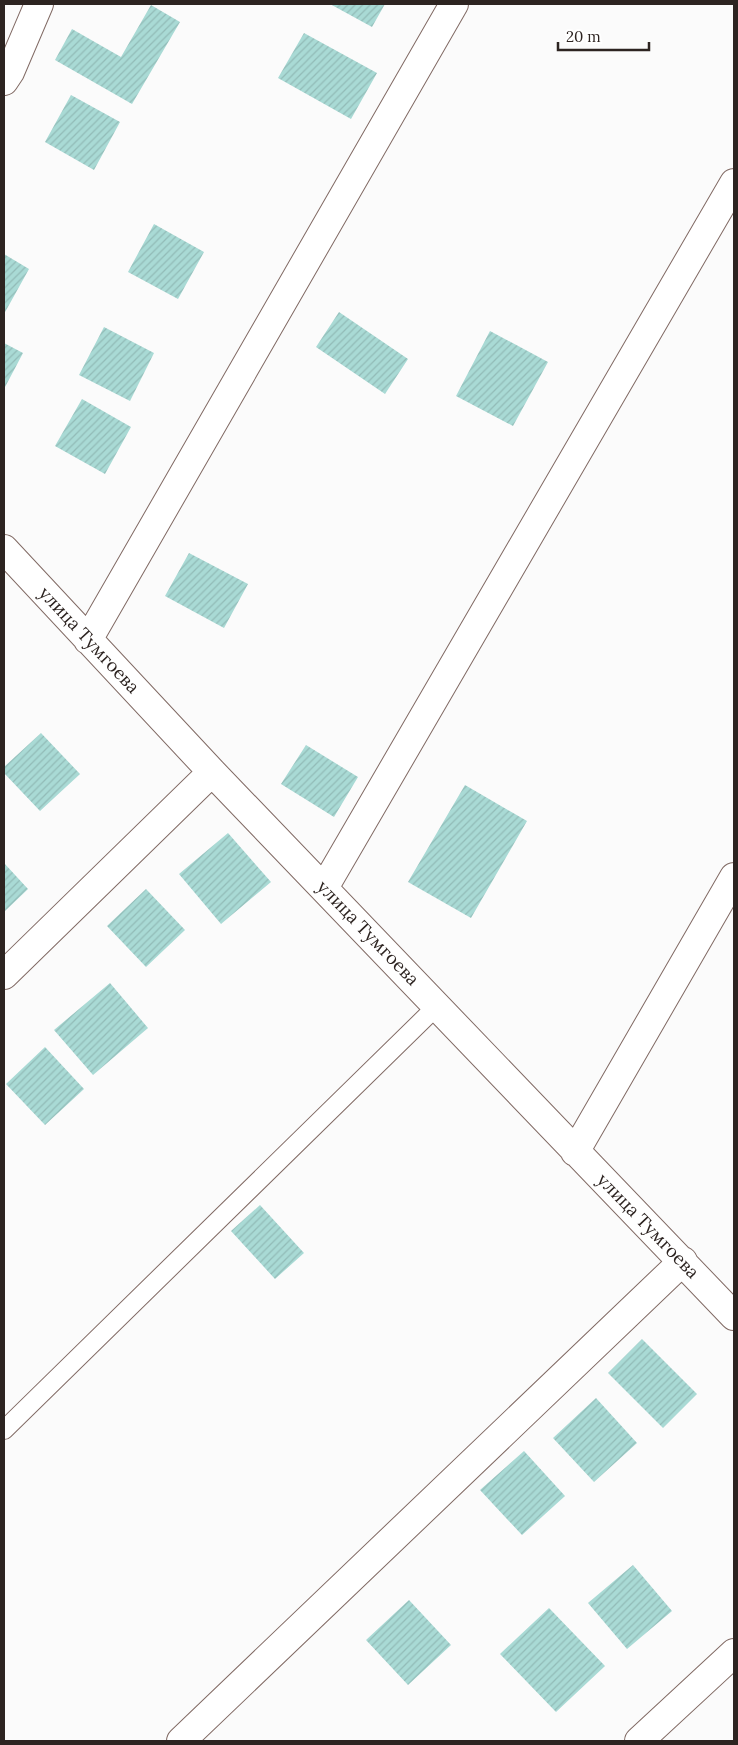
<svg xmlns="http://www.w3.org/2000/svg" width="738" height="1745" font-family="Lora,serif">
<defs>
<pattern id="building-hatch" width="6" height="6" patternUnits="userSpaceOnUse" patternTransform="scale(1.25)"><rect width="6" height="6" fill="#a9dad5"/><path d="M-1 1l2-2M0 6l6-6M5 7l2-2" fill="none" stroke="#92bbb7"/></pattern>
</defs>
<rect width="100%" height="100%" fill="#fbfbfb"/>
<path fill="url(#building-hatch)" d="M330,4H385L372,27Z
M151,5L180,22L132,104L55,60L72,29L121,57Z
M304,33L377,73L351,119L278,78Z
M71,95L120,122L94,170L45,142Z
M154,224L204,252L178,299L128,272Z
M4,254L29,269L4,314Z
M339,312L408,359L385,394L316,347Z
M104,327L154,353L130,401L79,375Z
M490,331L548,362L513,426L456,396Z
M4,343L23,353L4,389Z
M82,399L131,427L105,474L55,446Z
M189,553L248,584L224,628L165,596Z
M41,733L80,774L40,811L4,773V767Z
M306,745L358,777L334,817L281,784Z
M465,785L527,821L471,918L408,882Z
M228,833L271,882L221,924L179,874Z
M4,863L28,889L4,912Z
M146,889L185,930L146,967L107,926Z
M110,983L148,1028L93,1075L54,1030Z
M45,1047L84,1089L45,1125L6,1084Z
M260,1205L304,1253L275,1279L231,1231Z
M642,1339L697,1394L663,1428L608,1373Z
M596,1398L637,1443L594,1482L553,1438Z
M524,1451L565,1496L522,1535L480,1490Z
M633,1565L672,1611L627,1649L588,1603Z
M409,1600L451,1645L408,1685L366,1640Z
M549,1608L605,1666L556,1712L500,1654Z"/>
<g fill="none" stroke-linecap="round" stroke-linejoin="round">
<defs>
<path id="service" d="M4,1430L438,1005"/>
<path id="minor" d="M4,81L10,72L39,4
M4,549L212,772L734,1316
M88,640L454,4
M324,888L734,183
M4,975L212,772
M575,1152L734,877
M181,1741L683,1261
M639,1741L734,1653"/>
</defs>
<use href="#service" stroke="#816a64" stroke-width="20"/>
<use href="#minor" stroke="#816a64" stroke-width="30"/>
<use href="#service" stroke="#fff" stroke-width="18"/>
<use href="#minor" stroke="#fff" stroke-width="28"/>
</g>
<g text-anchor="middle" stroke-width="4.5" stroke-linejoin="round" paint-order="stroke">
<g font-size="18" fill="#2d2421" stroke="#fff">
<text transform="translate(89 640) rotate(47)" y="6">улица Тумгоева</text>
<text transform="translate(368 933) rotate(46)" y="6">улица Тумгоева</text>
<text transform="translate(648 1226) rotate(46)" y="6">улица Тумгоева</text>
</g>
</g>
<rect width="738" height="1745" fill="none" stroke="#2d2421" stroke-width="10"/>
<path d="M558 42v8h91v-8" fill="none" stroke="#2d2421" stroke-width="2.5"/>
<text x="566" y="42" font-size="15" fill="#2d2421" stroke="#ffffff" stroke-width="4" paint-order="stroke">20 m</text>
</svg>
